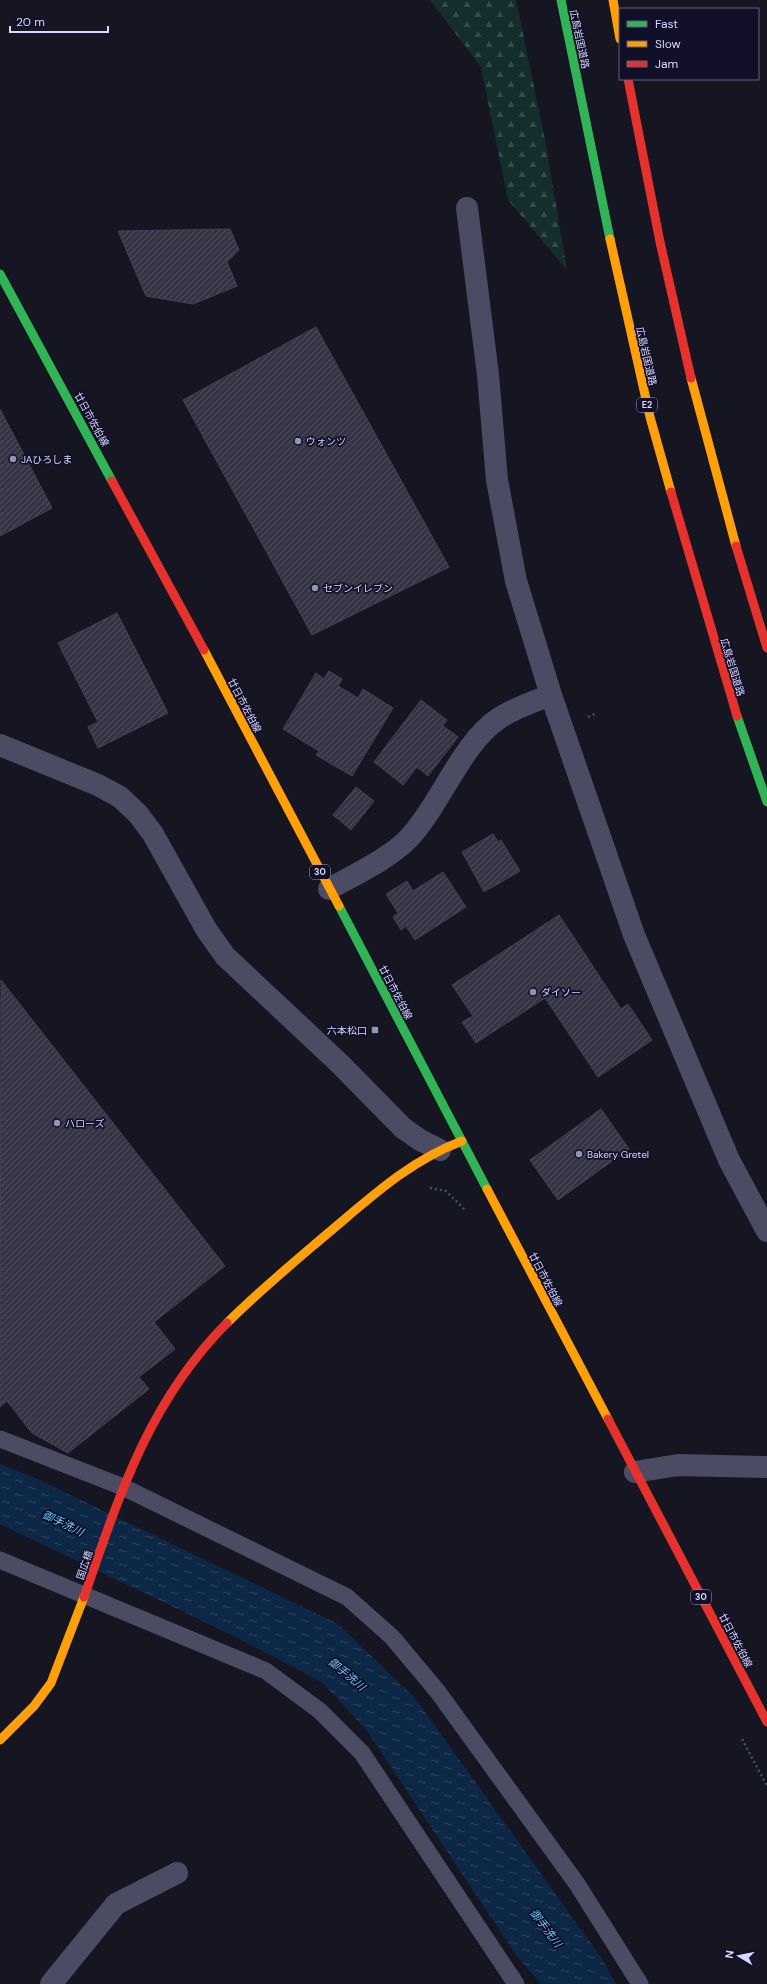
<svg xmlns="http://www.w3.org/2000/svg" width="767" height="1984" font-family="'DM Sans','Noto Sans JP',sans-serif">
<defs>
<pattern id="forest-firs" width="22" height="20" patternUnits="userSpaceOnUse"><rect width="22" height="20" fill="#132e2c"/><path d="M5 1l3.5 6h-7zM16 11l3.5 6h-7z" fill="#354c4c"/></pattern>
<pattern id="water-ripples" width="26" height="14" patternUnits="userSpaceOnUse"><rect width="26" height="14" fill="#0d2846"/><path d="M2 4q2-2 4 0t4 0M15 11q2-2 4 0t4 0" fill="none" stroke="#304662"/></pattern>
<pattern id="building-hatch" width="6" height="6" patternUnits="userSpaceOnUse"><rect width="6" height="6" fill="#343444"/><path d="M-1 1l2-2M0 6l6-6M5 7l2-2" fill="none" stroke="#515160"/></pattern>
</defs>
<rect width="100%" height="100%" fill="#161622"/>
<path fill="url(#forest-firs)" d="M430,0H516L545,140L567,270L508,200L481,67Z"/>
<path fill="url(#water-ripples)" d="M0,1464L35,1478L338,1624L415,1698L602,1959L616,1984H541L516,1955L367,1731L323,1683L232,1635L0,1524Z"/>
<path fill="url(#building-hatch)" stroke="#424156" d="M230,229L239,250L227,262L237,286L193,304L146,296L118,231Z
M316,327L449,567L312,635L183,400Z
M0,409L52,508L0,536Z
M117,613L168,713L98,748L88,727L98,722L58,643Z
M329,671L342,679L338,686L358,698L363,689L393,708L352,776L316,755L319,751L283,729L316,673L324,679Z
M421,700L447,720L443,726L458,737L428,776L417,767L403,785L374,762Z
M356,787L374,801L351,830L333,815Z
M493,834L498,842L501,840L520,871L484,892L462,852Z
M443,872L466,907L415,940L406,926L401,930L393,917L398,913L386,894L407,881L413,891Z
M559,915L621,1009L628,1004L652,1040L598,1077L545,998L476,1043L462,1022L473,1016L452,985Z
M1,980L225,1266L154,1322L175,1349L139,1377L149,1389L68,1453L32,1433L7,1401L0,1407Z
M601,1109L629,1149L558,1200L530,1160Z"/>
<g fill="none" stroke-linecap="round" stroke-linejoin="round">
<path stroke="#43525e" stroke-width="2.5" stroke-dasharray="2 3" stroke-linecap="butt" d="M588,717L597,713
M430,1188L446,1191L465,1210
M742,1739L767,1786"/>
<path stroke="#4b4c63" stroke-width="17" d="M0,1439L123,1487L347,1597L392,1637L438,1692L577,1884L640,1984
M0,1560L266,1671L320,1711L362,1753L516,1984"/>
<path stroke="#4b4c63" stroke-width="22" d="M467,208L488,375L497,480L516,581L551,695L634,935L729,1160L767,1231
M0,745L98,785L120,797L138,814L153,834L206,929L225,956L339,1063L403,1128L420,1140L440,1150
M329,889C354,875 389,859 409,838C440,805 462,743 498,719C514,708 533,702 551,695
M635,1472L678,1465L767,1467
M51,1984L116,1904L177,1873"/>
<path stroke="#30b455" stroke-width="9" d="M561,0L610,239
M0,274L112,481
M737,716L767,802
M339,906L487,1189"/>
<path stroke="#ff9f0a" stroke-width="9" d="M613,0L620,39
M610,239L650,417L671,492
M691,378L736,546
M204,650L339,906
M487,1189L608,1419
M227,1323C259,1291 293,1263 327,1234C370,1198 409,1161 462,1141
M0,1740L34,1706L51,1683L84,1597"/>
<path stroke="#e5322d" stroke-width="9" d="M628,79L660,242L691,378
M112,481L204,650
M671,492L737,716
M736,546L767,648
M608,1419L767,1722
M84,1597C119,1496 149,1401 227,1323"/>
</g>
<g fill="#9393b2" stroke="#111028" stroke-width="1.5">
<circle cx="298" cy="441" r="4"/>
<circle cx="13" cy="459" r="4"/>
<circle cx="315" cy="588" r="4"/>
<circle cx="533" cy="992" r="4"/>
<rect x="371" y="1026" width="8" height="8" rx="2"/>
<circle cx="57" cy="1123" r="4"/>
<circle cx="579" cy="1154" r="4"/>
</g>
<g text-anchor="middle" stroke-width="3.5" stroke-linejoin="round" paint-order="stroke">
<g fill="#111028" stroke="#9c9bbe" stroke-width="1">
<rect x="637" y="398" width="20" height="14" rx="3"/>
<rect x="310" y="865" width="20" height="14" rx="3"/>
<rect x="691" y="1590" width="20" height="14" rx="3"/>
</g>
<g font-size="9" font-weight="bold" fill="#d7d7ff">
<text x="647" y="408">E2</text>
<text x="320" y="875">30</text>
<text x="701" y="1600">30</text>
</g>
<g font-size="10" fill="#d7d7ff" stroke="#111028">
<text transform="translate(580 39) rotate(78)" y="4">広島岩国道路</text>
<text transform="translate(647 356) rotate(77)" y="4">広島岩国道路</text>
<text transform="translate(92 419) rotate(61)" y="4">廿日市佐伯線</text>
<text transform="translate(733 667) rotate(73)" y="4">広島岩国道路</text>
<text transform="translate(245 705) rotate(62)" y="4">廿日市佐伯線</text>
<text transform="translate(396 992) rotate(62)" y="4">廿日市佐伯線</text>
<text transform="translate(546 1279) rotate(62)" y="4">廿日市佐伯線</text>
<text transform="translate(84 1565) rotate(-71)" y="4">国広橋</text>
<text transform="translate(736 1640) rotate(62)" y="4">廿日市佐伯線</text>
</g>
<g font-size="10" fill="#d7d7ff" stroke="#111028" text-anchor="start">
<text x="306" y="445">ウォンツ</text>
<text x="21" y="463">JAひろしま</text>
<text x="323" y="592">セブンイレブン</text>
<text x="541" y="996">ダイソー</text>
<text x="367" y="1034" text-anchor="end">六本松口</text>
<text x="65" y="1127">ハローズ</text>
<text x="587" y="1158">Bakery Gretel</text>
</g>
<g font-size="11" font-style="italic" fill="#65c9ff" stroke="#111028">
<text transform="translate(63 1523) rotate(26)" y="4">御手洗川</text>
<text transform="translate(347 1674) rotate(40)" y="4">御手洗川</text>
<text transform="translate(546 1928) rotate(53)" y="4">御手洗川</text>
</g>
</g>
<rect x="619" y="8" width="140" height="72" fill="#111028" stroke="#60607e"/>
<rect x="627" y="21" width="20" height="6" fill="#30b455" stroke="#60607e"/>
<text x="655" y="28" font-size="12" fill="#d7d7ff">Fast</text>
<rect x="627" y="41" width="20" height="6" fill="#ff9f0a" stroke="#60607e"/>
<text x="655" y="48" font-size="12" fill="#d7d7ff">Slow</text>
<rect x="627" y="61" width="20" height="6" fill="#e5322d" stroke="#60607e"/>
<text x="655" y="68" font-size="12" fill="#d7d7ff">Jam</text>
<g transform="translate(739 1956) rotate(280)" stroke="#111028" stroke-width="3" paint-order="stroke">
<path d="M0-3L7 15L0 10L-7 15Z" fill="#d7d7ff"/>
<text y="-6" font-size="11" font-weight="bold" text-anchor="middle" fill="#d7d7ff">N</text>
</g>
<path d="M10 26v6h98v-6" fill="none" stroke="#d7d7ff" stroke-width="2"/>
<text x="16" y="26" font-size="12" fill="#d7d7ff" stroke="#111028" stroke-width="3" paint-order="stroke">20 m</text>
</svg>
